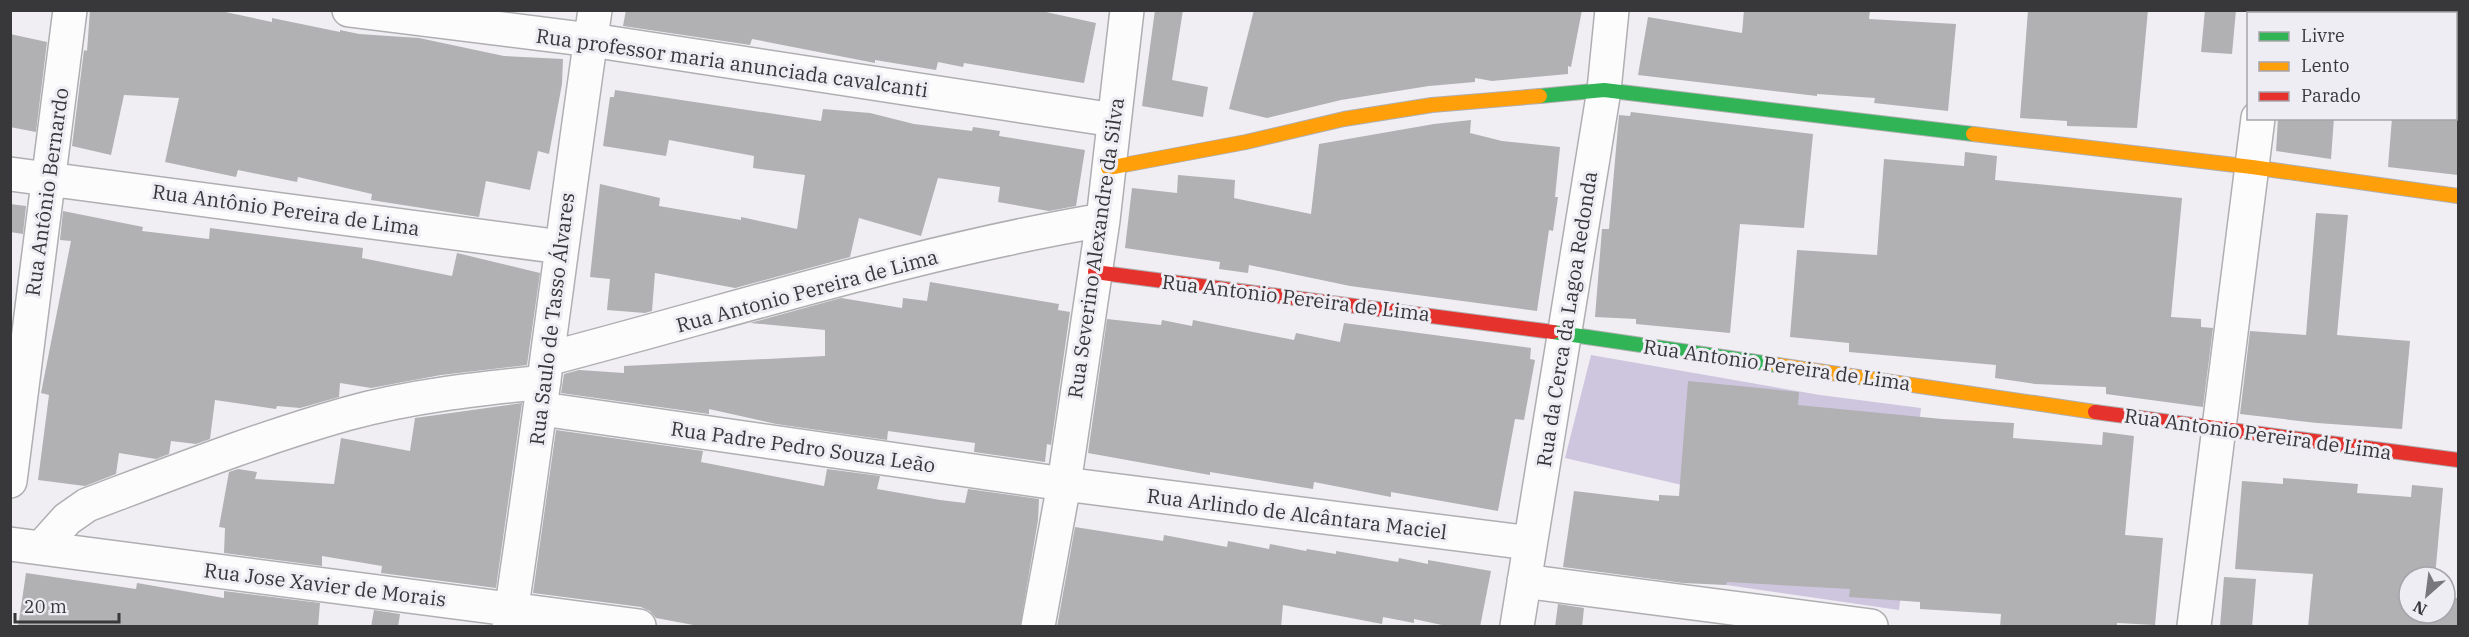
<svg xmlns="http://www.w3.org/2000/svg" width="2469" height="637" font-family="'IBM Plex Serif',serif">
<rect width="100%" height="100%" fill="#f0eef3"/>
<path fill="#cec6de" d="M1591,355L1820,395L1921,408L1899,610L1726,585L1734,497L1565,458Z"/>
<path fill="#b1b0b2" d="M90,10H216L272,22V18L340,32V30L359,34L419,38L504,56L563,59L562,84L549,154L538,151L530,190L486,181L479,217L371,200L372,194L298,177L297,182L238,170L236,177L165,162L179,98L124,95L111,155L72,146L84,50L87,51Z
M626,10H1037L1096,23L1084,83L964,63L963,67L938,62L936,70L875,60V63L752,39L750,45L623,26Z
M1155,10H1183L1172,80L1208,87L1203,117L1142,106Z
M1254,10H1582L1571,67L1568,66V74L1492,81L1475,78V82L1429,86L1341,100L1267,118L1229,109Z
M1744,10H1870L1869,19L1956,24L1948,111L1874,103L1875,98L1817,94V96L1638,75L1648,17L1742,33Z
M2028,10H2148L2137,128L2067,126V121L2020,118Z
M2205,10H2236L2232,54L2201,52Z
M10,34L47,42L36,132L10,127Z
M615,90L821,121L823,109L870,113L914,124L972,131L973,127L1000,131L999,136L1085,150L1076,206L1049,211L998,202L1000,187L938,178L921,236L859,218L850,257L735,288L655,273L652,311L645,313L607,310L610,279L590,277L600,184L660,198L659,206L741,220V217L797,229L805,175L753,168L754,156L669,140L666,156L603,146L610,97H614Z
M1631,112L1813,134L1804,228L1740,224L1730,333L1636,324V319L1595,317L1602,229H1609L1619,115L1630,116Z
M2278,118H2334L2331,159L2276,151Z
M2392,118H2458V175L2388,167Z
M1471,120L1470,133L1502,141L1560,147L1555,197H1558L1553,231L1549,230L1537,311L1350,286L1249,265L1248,273L1219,269L1220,262L1125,248L1132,188L1177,193L1178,175L1235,180L1234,198L1311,214L1319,144L1434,124Z
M1965,152L1997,156L1995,180L2182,198L2171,317L2201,319V327L2213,328L2203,407L2106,394V387L2035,384L1995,378L1996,365L1849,352V343L1790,337L1797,250L1877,255L1884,159L1964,166Z
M10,204L26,206L23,234L10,232Z
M63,211L143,227L142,231L209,239L210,228L363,248L362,258L452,276L457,253L540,273L527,365L441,375L371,388L340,383L339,397L300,408L277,406L276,409L215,400L210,439L196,444L171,441L169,454L156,459L119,453L116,474L85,486L38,480L49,395L41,393L71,241L60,240Z
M2316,213L2348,215L2337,335L2410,341L2402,429L2317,423L2240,414L2250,331L2306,335Z
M930,282L1059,304L1058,310L1070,312L1051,445L1047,444L1045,462L974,452L975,443L888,431L887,440L776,424L709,409V414L561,393L564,374L579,370L624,373V366L825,356V330L750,323L841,298L902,308L903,298L927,301Z
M1107,319L1161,325L1162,320L1192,326L1193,320L1294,340L1296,333L1340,342L1344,323L1531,348L1530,359L1535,360L1524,420L1515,419L1498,511L1391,492V497L1314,482L1313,489L1210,472V475L1088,453Z
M1688,381L1799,392L1798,405L1942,419L2014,423L2013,438L2102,445L2103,432L2134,436L2125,535L2163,538L2155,625L2117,623V627H2000L2001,614L1920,609V602L1849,597L1850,589L1727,582L1726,585L1683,583L1563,567L1574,491L1659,501V495L1679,496Z
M522,403L496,588L381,573L382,566L322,556V566L224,553L225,528L219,527L229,472L238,469L257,472L255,479L334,484L341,438L410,451L415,418Z
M556,430L703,451L701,462L824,486L827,469L880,476L877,489L940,500L965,503L968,489L1039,499L1038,520L1020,627H704L656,618L650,611L641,607L533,593Z
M2283,478L2358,484L2357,493L2411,497L2412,485L2443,488L2435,577H2409V613H2445V597L2458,598V627H2308L2313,574L2235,569L2242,481L2283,484Z
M1075,527L1163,541L1164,535L1227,547L1228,541L1269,549L1270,544L1306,551L1307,549L1336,554V551L1398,562L1399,558L1428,564V560L1491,571L1480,627H1451L1414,619V623L1383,617L1382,624L1283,605L1281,627H1057Z
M26,573L136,589L137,583L224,598V591L320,603L318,627H18Z
M2224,577L2256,579L2252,627H2220Z
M1558,604L1584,608L1582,627H1555Z
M374,610L400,614L398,627H371Z"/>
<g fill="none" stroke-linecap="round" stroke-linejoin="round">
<defs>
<path id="street" d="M349,10L591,40L1114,120
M2271,14V10
M10,174L561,247
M547,359C731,311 915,252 1103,220
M542,409L1064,484L1530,543
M10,481L70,10
M10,544L639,626
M41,548L67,519L87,505C172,473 258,439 346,414C410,396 477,389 544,382
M1524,581L1871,626
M509,626C540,421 565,216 595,10
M1038,626L1064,484L1103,220L1127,10
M1517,626L1604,90L1612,10
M2194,626L2258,118"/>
<path id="fast" d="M1540,96L1604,90L1973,134
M1553,332L1777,365"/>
<path id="slow" d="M1973,134L2252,167L2458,196
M1108,168L1246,142L1344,119L1432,105L1540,96
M1777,365L2095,412"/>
<path id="jam" d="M1095,272L1553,332
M2095,412L2458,460"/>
</defs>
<use href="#street" stroke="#afaeb1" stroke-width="36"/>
<use href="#fast" stroke="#afaeb1" stroke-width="16"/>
<use href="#slow" stroke="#afaeb1" stroke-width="16"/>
<use href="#jam" stroke="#afaeb1" stroke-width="16"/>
<use href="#street" stroke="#fdfcfd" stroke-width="33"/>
<use href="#fast" stroke="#30b455" stroke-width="14"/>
<use href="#slow" stroke="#ff9f0a" stroke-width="14"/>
<use href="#jam" stroke="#e5322d" stroke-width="14"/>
</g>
<g text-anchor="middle" stroke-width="6" stroke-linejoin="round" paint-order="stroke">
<g font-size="20" fill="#38373a" stroke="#efedf4">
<text transform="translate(732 63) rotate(8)" y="7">Rua professor maria anunciada cavalcanti</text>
<text transform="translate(47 192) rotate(-82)" y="7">Rua Antônio Bernardo</text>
<text transform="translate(286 210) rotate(8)" y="7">Rua Antônio Pereira de Lima</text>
<text transform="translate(1096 248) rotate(-82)" y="7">Rua Severino Alexandre da Silva</text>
<text transform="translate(807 291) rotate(-15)" y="7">Rua Antonio Pereira de Lima</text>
<text transform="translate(1296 298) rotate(7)" y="7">Rua Antonio Pereira de Lima</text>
<text transform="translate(552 319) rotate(-83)" y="7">Rua Saulo de Tasso Álvares</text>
<text transform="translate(1567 319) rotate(-81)" y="7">Rua da Cerca da Lagoa Redonda</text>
<text transform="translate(1777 365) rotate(8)" y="7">Rua Antonio Pereira de Lima</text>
<text transform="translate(2258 434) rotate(8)" y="7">Rua Antonio Pereira de Lima</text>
<text transform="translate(803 447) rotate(8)" y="7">Rua Padre Pedro Souza Leão</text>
<text transform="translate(1297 514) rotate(7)" y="7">Rua Arlindo de Alcântara Maciel</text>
<text transform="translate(325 585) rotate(7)" y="7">Rua Jose Xavier de Morais</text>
</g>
</g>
<rect width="2469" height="637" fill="none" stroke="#38373a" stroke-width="24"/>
<rect x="2247" y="12" width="210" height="108" fill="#efedf4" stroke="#a6a4aa" stroke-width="1.5"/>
<rect x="2259" y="32" width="30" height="9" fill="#30b455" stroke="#a6a4aa" stroke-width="1.5"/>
<text x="2301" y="42" font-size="18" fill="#38373a">Livre</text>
<rect x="2259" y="62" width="30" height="9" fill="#ff9f0a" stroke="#a6a4aa" stroke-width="1.5"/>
<text x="2301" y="72" font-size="18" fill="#38373a">Lento</text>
<rect x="2259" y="92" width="30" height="9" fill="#e5322d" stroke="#a6a4aa" stroke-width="1.5"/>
<text x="2301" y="102" font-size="18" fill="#38373a">Parado</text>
<g transform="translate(2427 595) rotate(208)"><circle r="28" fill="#efedf4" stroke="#a6a4aa" stroke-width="1.5"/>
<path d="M0-4.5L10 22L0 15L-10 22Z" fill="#78777b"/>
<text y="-9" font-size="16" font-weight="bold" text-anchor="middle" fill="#38373a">N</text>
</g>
<path d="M15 613v9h104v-9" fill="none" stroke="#38373a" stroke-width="3"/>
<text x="24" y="613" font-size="18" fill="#38373a" stroke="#efedf4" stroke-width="4.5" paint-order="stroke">20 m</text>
</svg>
